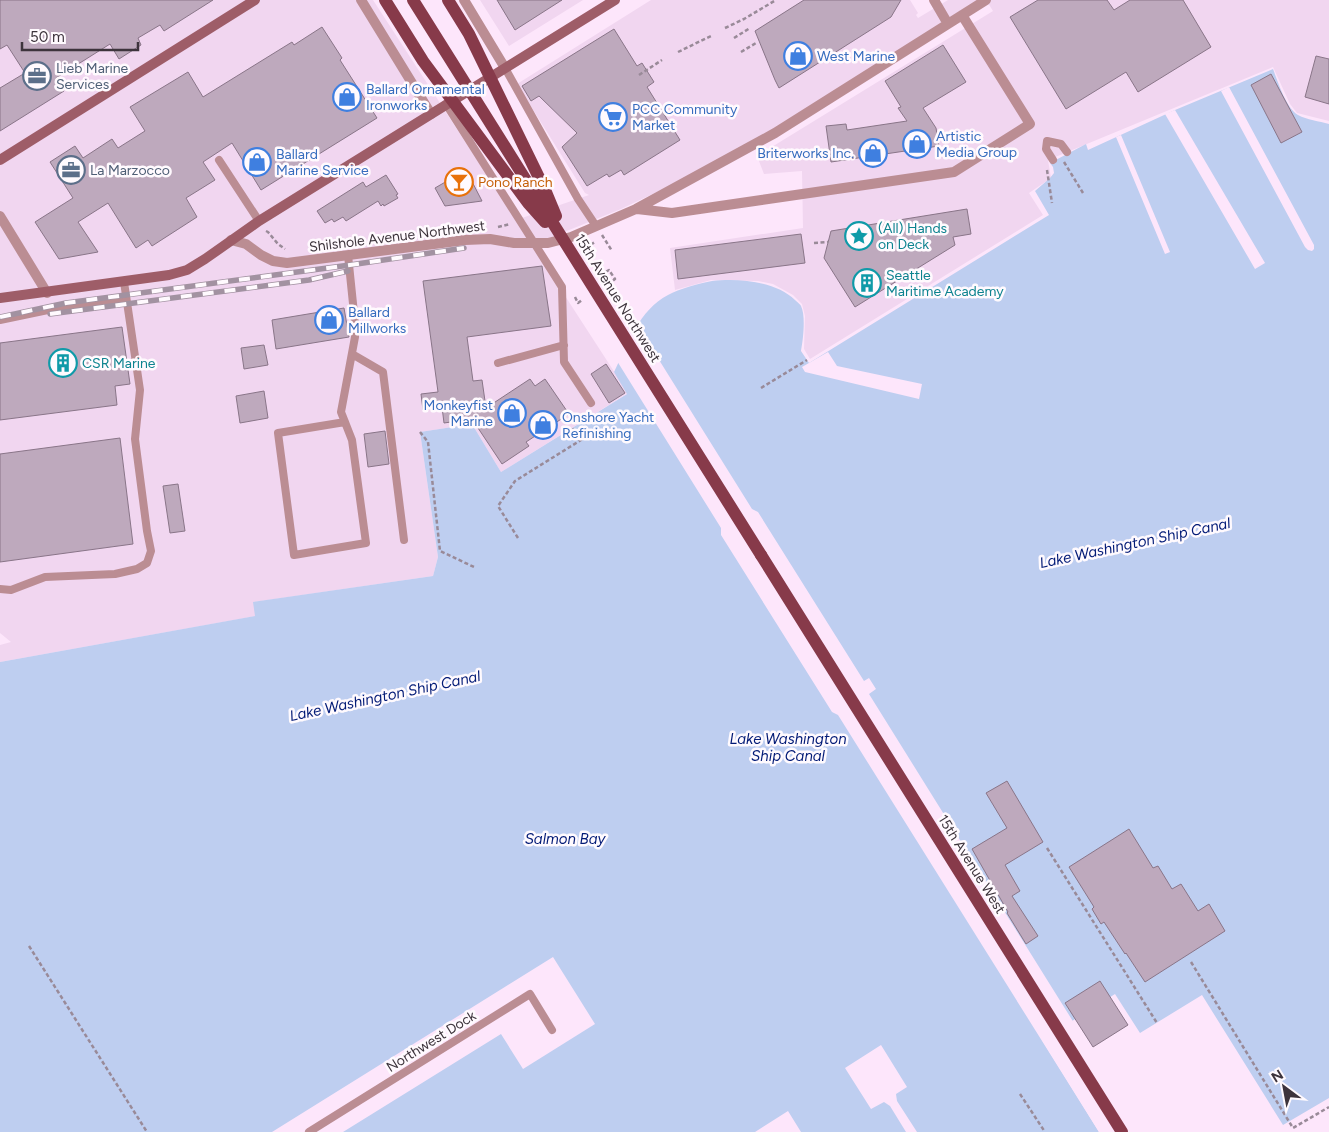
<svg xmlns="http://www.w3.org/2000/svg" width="1329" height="1132" font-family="Figtree,sans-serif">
<rect width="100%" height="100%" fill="#fde6fb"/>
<path fill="#f1d6f0" d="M0,0H373L516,220L589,195L585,193L517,84L651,0H910L918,13L916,15L918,18L948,0H980L781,125L680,181L621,209L532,245L628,393L501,472L472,424L420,432L438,557L433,576L254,602L256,616L0,662V645L11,642L0,633Z
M480,0H583L509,46Z
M986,0H1329V121L1297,113L1290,104L1273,67L1048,160L1051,178L1029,193L1043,215L810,359L804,349L805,316L802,304L793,295L773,284L758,281L711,280L675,290L670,248L803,228L802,171L764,174L757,156L993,11Z"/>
<path fill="#becef0" d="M1273,69C1278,82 1286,108 1298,115C1307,120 1319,121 1329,124V1098L1283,1125L1202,995L1140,1033L1115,994L1042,1040L1099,1132H0V662L255,616L253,602L433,576L438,557L420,432L472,424L501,472L627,394L614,372C628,344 639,310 668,295C679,289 700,283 712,281C738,278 776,281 795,300C796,301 801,305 801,306C806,316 803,340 801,351L809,363L1049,215L1035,191L1050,178L1054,173L1053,167L1050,163L1086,144L1088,150L1175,110Z"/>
<path fill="#fde6fb" d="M1229,87L1314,245V249L1312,251L1308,250L1305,247L1221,91Z
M1175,110L1265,263L1255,269L1165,114Z
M1121,135L1170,252L1165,254L1116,137Z
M636,323L752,509L758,512L864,681L869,678L876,689L869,694L1074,1023L1045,1041L1102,1132H1099L838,715L832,712L721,535V528L617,361Z
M828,352L837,366L922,384L919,399L805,372L802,367Z
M553,957L595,1024L523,1069L501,1034L343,1132H272Z
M881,1045L907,1087L896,1094L897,1101L917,1132H906L890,1106L884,1102L871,1109L845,1068Z
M788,1111L801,1132H755Z"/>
<path fill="#bea9bd" stroke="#897588" d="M0,0H213L164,31L160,25L138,38L141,45L119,59L110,44L56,78L64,91L0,131V88L25,73L7,45L0,49Z
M497,0H562L515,30Z
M804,0H901L891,17L779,88L775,80L755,31Z
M1038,0H1107L1114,10L1130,0H1183L1211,47L1138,92L1126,72L1066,109L1010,17Z
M322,27L342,58L340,60L377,118L261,190L232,143L203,162L215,180L186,198L197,217L152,246L148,240L136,248L108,203L78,222L98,252L59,259L35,222L73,198L50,162L75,146L83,158L112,139L118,148L145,131L130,107L188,72L203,97L292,42L294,45Z
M614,29L637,66L642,63L654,82L647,87L680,140L624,175L621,170L609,177L607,174L587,186L562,147L577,133L539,96L531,101L522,86Z
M943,45L966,82L923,108L936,128L939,146L831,162L826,126L846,124L847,130L907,121L898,108L901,107L885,81Z
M1316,56L1329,59V104L1305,97Z
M1271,74L1302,132L1281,143L1251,85Z
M466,170L482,201L445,206L435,188Z
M386,175L398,194L396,195L398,198L384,206L383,204L381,206L378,201L346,221L343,217L334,222L332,219L325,223L317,211L363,182L366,187Z
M967,209L971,234L953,237L955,245L855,307L824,258L831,231Z
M801,234L805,263L678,279L675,250Z
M542,266L551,326L467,337L473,381L482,380L486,408L530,379L535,386L545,379L569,414L526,442L529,446L502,464L472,419L444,423L442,407L423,410L421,394L438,392L423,281Z
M344,308L349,337L276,349L272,320Z
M122,327L130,384L115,386L117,405L0,420V343Z
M264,345L268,365L244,369L241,348Z
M606,364L625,393L609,403L591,374Z
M264,391L268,418L240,423L236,396Z
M385,431L389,464L368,467L364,434Z
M120,438L133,544L0,562V454Z
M178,484L185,531L170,533L163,486Z
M1007,781L1043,842L1005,865L1020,891L1012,896L1038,936L1026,944L1007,913L1008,912L972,849L1007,828L986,793Z
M1129,829L1153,868L1158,866L1172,889L1181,884L1198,911L1209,904L1225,931L1145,982L1126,953L1125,954L1104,922L1101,924L1092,909L1094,907L1069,867Z
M1100,981L1128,1025L1093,1047L1065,1003Z"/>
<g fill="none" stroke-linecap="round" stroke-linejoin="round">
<path stroke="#998a98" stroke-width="2.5" stroke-dasharray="4 2.5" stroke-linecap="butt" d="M725,28L744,19L776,0
M734,38L750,28
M678,52L711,36
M741,52L756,43
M639,75L662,60
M1064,162L1083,193
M1047,170L1052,203
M498,227L510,224
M266,231L268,232L278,244L285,249
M602,235L612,251
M814,243L828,242
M585,248L595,242
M600,275L609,270L615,279L610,283
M575,297L578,303L582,300
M761,388L807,360
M420,432L428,442L440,551L474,567
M518,538L498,506L515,481L581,440L572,428
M1047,848L1157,1023
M29,946L147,1132
M1191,962L1293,1128L1329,1107
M1020,1094L1045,1132"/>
<path stroke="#bb8d93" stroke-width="8" d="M505,68L578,199L596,226
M446,104L562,287L564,362L591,403
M219,160L259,221
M1053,160L1046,149L1047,141L1061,144L1067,152
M0,320L67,306L126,299
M352,354L383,372L404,540
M498,363L564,345
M345,422L278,433L294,555L366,543L352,440L341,412L355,337V323L348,255
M0,589L11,590L45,577L115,574L137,569L147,563L151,551L147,531L135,439L140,390L124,282
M309,1132L530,994L552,1030"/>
<path stroke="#bb8d93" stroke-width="10" d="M361,0L431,114
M464,0L505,68
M934,0L948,24
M637,209L672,213L954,172L1030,124L962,15
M0,216L47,293
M231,240L246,244L261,255L273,261L287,263L465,240L490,239L514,243H548L571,237L636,209L775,133L986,0"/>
<path stroke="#9e5d68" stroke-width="10" d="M0,160L255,0
M0,298L169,275L187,270L205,259L259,221L615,0"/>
<path stroke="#873a4a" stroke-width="12" d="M761,555L1122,1132"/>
<defs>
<path id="rail" d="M50,314L309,280L348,271
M0,317L66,303L350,265L464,248"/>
</defs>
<use href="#rail" stroke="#a292a1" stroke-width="5.5"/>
<use href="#rail" stroke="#fffafe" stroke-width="4" stroke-dasharray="11" stroke-linecap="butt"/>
<path stroke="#873a4a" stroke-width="12" d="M385,0L423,61L528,203L545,222
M413,0L761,555
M448,0L469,34L546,192L556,216"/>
</g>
<defs>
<symbol id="shop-ring" viewBox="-11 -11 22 22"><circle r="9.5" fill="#fffafe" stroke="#3f7fe0" stroke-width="1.5"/><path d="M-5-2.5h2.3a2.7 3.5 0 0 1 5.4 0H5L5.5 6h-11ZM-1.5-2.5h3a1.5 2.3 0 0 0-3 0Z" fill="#3f7fe0"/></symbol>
<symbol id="office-ring" viewBox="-11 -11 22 22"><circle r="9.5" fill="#fffafe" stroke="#5c6f8a" stroke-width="1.5"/><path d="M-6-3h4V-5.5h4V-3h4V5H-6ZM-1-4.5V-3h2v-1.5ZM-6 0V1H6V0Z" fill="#5c6f8a"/></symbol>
<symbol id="supermarket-ring" viewBox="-11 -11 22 22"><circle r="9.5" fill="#fffafe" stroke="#3f7fe0" stroke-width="1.5"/><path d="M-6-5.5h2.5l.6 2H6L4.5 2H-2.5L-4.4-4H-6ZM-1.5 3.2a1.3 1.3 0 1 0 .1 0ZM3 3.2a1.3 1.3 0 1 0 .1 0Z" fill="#3f7fe0"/></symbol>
<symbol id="bar-ring" viewBox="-11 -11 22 22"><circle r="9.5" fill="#fffafe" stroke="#e8710a" stroke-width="1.5"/><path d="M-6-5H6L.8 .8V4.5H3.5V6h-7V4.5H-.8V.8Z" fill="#e8710a"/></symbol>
<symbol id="sight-ring" viewBox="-11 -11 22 22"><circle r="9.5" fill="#fffafe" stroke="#0f9aa8" stroke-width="1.5"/><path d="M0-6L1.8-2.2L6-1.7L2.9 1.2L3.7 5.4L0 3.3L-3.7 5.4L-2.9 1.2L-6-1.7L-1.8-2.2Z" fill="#0f9aa8"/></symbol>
<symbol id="building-ring" viewBox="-11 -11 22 22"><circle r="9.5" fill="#fffafe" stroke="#0f9aa8" stroke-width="1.5"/><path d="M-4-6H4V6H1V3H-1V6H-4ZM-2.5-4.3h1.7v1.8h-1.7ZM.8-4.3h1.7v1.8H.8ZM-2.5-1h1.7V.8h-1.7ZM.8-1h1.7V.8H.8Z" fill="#0f9aa8"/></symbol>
</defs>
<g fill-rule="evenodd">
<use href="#shop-ring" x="782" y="40" width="32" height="32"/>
<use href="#office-ring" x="21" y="60" width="32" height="32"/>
<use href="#shop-ring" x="331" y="81" width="32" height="32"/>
<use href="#supermarket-ring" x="597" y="101" width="32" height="32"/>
<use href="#shop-ring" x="901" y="128" width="32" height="32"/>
<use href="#shop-ring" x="857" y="137" width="32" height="32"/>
<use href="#shop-ring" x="241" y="146" width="32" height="32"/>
<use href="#office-ring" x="55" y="154" width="32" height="32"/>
<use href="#bar-ring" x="443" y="166" width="32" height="32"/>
<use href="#sight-ring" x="843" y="220" width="32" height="32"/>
<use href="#building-ring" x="851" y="267" width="32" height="32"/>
<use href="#shop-ring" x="313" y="304" width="32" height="32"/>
<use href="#building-ring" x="47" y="347" width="32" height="32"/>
<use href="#shop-ring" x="496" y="397" width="32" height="32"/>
<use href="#shop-ring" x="527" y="409" width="32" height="32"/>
</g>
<g text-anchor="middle" stroke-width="5" stroke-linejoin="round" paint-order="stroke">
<g font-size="14" fill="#366cbe" stroke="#fffafe" text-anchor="start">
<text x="817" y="61">West Marine</text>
<text x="366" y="94">Ballard Ornamental<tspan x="366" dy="16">Ironworks</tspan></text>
<text x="632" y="114">PCC Community<tspan x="632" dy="16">Market</tspan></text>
<text x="936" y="141">Artistic<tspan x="936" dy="16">Media Group</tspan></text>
<text x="854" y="158" text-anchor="end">Briterworks Inc.</text>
<text x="276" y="159">Ballard<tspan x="276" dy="16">Marine Service</tspan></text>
<text x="348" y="317">Ballard<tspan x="348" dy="16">Millworks</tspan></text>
<text x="493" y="410" text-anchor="end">Monkeyfist<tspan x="493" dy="16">Marine</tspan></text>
<text x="562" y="422">Onshore Yacht<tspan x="562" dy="16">Refinishing</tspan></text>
</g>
<g font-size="14" fill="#4e5e75" stroke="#fffafe" text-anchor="start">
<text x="56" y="73">Lieb Marine<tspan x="56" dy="16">Services</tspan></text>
<text x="90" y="175">La Marzocco</text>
</g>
<g font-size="14" fill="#c56008" stroke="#fffafe" text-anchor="start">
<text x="478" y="187">Pono Ranch</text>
</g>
<g font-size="14" fill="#0d838f" stroke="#fffafe" text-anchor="start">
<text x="878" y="233">(All) Hands<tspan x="878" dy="16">on Deck</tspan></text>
<text x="886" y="280">Seattle<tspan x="886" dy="16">Maritime Academy</tspan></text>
<text x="82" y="368">CSR Marine</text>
</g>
<g font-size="14" fill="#3d343c" stroke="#fffafe">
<text transform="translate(397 236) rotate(-7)" y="5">Shilshole Avenue Northwest</text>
<text transform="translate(618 298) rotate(58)" y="5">15th Avenue Northwest</text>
<text transform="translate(972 864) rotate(58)" y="5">15th Avenue West</text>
<text transform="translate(431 1041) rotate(-32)" y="5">Northwest Dock</text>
</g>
<g font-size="15" font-style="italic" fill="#021a76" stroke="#fffafe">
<text transform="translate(1135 543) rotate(-12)" y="5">Lake Washington Ship Canal</text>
<text transform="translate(385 696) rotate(-12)" y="5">Lake Washington Ship Canal</text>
<text x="788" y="744">Lake Washington<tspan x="788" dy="17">Ship Canal</tspan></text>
<text x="565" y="844">Salmon Bay</text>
</g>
</g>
<g transform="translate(1284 1087) rotate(328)" stroke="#fffafe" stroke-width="4" paint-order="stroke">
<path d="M0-4L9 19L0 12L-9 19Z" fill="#3d343c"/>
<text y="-8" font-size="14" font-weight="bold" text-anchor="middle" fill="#3d343c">N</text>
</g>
<path d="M22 42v8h116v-8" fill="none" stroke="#3d343c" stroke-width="2.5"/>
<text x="30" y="42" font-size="15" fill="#3d343c" stroke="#fffafe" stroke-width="4" paint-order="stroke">50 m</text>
</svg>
